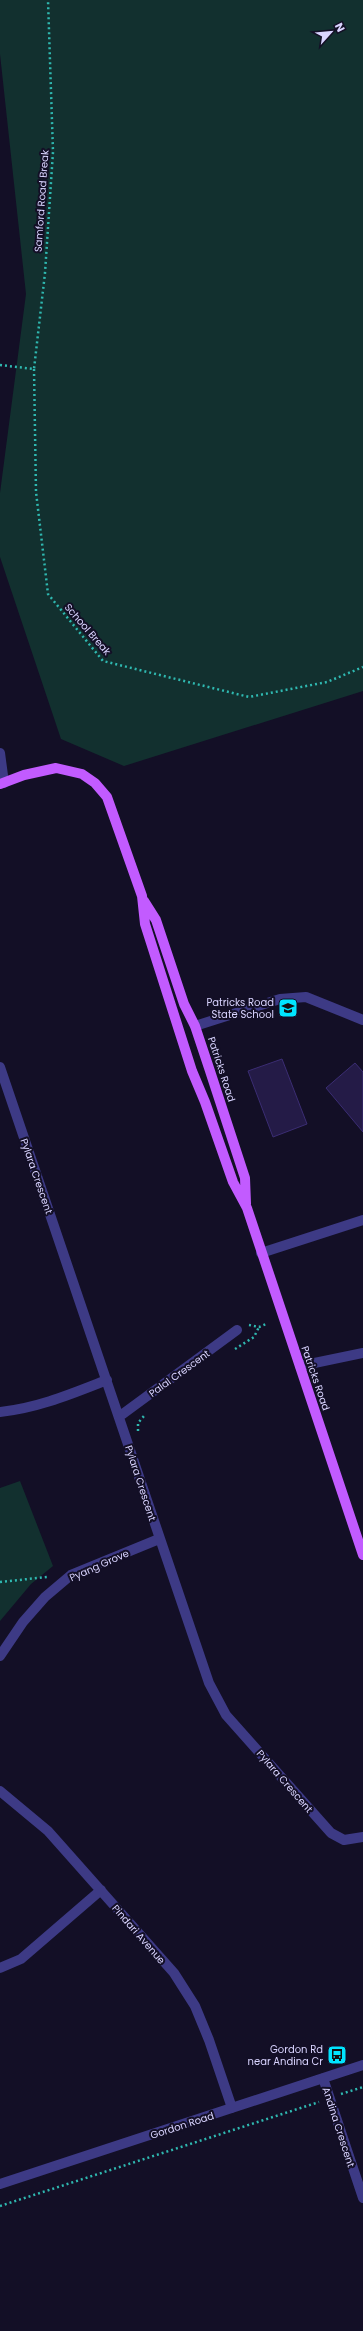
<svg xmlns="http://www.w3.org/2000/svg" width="363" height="2331" font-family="Poppins,sans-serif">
<rect width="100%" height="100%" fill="#130f26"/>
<path fill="#12302f" d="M0,0H363V691L124,766L61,739L0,557V493L26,294L0,54Z
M20,1481L53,1566L31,1584L0,1621V1488Z"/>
<path fill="#241b47" stroke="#3b2d73" d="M282,1059L307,1124L273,1137L248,1071Z
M355,1063L363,1072V1132L326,1088Z"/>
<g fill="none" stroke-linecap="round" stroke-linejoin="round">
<path stroke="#2fb8b0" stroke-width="2.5" stroke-dasharray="2 3" stroke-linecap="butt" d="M0,365L34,369L45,273L53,152L48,0
M34,369L36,492L48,594L103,661L249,697L327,682L363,667
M249,1325L259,1327L266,1324
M235,1349L254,1337L259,1327
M138,1431V1423L144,1416
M0,1582L47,1577
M341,2094L363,2087
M0,2206L319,2102"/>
<path stroke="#3d3a85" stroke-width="10" d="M0,753L4,783
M195,1026L280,999L306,997L363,1020
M0,1067L209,1683L226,1715L331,1833L344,1840L363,1837
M261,1253L363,1220
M300,1366L363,1353
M0,1412C38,1408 71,1394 107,1380
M120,1416L237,1330
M0,1656L23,1622L45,1597L71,1575L159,1539
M0,1791L48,1831L174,1973L195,2006L209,2040L232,2108
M0,1968L21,1959L101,1890
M323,2078L363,2198
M0,2184L363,2065"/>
<path stroke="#c25bff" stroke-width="10" d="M0,784L24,775L56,768L82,774L95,783L107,797L142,896L145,924L192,1071L205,1102L233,1182L247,1208L363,1555
M144,901L156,920L184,1004L195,1026L210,1071L245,1178L246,1204"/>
</g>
<defs>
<symbol id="school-square" viewBox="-11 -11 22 22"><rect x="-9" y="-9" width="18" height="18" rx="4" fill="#00e5ff" stroke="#130f26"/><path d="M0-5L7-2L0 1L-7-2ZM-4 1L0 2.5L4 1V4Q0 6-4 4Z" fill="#111"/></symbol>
<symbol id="bus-square" viewBox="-11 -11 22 22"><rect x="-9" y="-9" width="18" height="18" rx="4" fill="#00e5ff" stroke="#130f26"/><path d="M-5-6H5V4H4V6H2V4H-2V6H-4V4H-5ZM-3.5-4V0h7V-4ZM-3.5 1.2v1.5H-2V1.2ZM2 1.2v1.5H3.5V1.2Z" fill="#111"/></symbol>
</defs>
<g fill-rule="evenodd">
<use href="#school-square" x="277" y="997" width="22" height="22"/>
<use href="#bus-square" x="326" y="2044" width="22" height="22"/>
</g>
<g text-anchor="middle" stroke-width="4" stroke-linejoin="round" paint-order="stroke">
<g font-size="10" fill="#d9d4ff" stroke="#130f26">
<text transform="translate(41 201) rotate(-86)" y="4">Samford Road Break</text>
<text transform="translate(88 629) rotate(49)" y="4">School Break</text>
<text transform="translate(222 1069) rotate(72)" y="4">Patricks Road</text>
<text transform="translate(37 1176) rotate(71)" y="4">Pylara Crescent</text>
<text transform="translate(179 1373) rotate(-36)" y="4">Palal Crescent</text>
<text transform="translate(316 1378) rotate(71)" y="4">Patricks Road</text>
<text transform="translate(141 1483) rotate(72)" y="4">Pylara Crescent</text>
<text transform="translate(99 1565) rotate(-24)" y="4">Pyang Grove</text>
<text transform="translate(285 1781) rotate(49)" y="4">Pylara Crescent</text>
<text transform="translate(139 1934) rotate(49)" y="4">Pindari Avenue</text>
<text transform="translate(182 2125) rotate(-18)" y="4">Gordon Road</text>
<text transform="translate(339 2127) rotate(72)" y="4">Andina Crescent</text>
</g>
<g font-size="10" fill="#d9d4ff" stroke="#130f26" text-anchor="end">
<text x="274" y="1006">Patricks Road<tspan x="274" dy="12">State School</tspan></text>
<text x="323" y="2053">Gordon Rd<tspan x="323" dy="12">near Andina Cr</tspan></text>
</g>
</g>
<g transform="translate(331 32) rotate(63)" stroke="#130f26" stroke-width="3" paint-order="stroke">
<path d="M0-3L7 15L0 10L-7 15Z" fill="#d9d4ff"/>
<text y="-6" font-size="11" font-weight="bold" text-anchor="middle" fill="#d9d4ff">N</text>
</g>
</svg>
